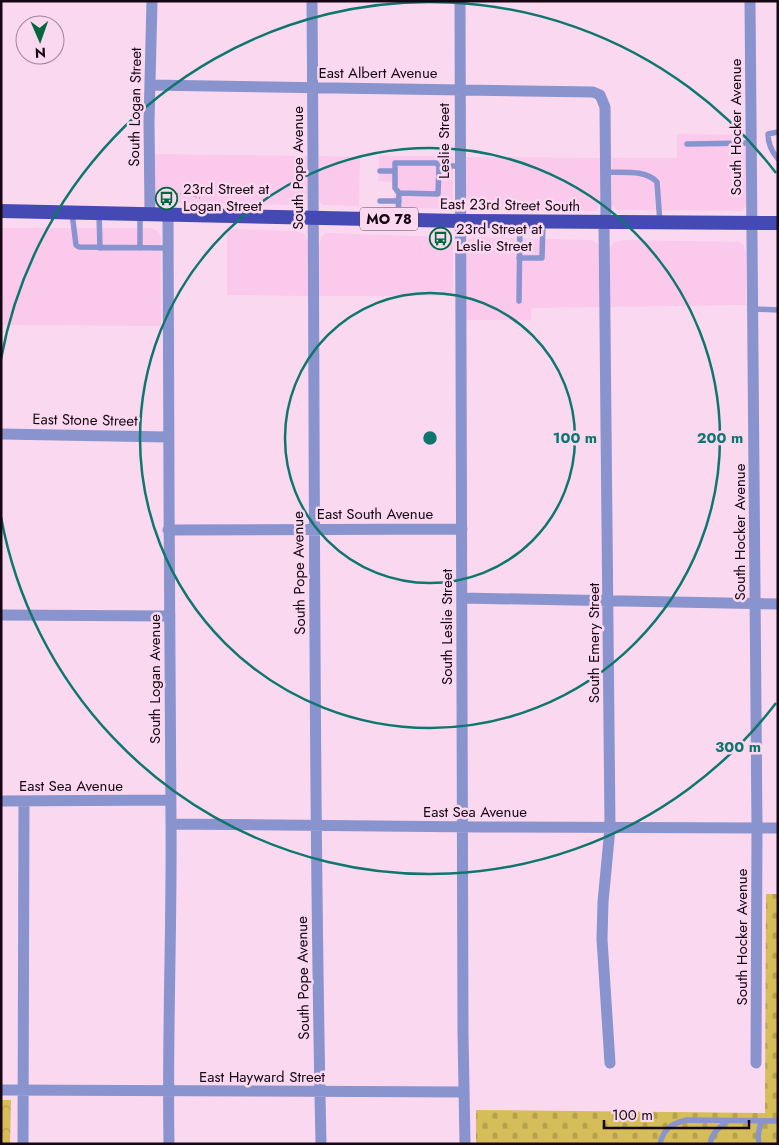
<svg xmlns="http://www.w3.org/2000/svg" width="779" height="1145" font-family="Jost,sans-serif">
<defs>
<pattern id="forest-crowns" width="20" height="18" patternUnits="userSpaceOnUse" patternTransform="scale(1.25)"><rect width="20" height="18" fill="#d5be59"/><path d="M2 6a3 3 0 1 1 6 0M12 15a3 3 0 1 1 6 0" fill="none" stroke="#b6a24d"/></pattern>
<pattern id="cemetery-stones" width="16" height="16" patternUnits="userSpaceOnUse" patternTransform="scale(1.25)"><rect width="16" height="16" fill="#d5be59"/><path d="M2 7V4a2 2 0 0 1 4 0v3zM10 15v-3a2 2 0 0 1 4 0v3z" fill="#b6a24d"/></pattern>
</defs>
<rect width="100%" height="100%" fill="#fad9f0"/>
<path fill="#fac9ec" d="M677,134L746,135V206L742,211L617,210L612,205V158H677Z
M154,154L308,156L307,198L305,203L298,205L166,203L158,198L154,190Z
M319,156L360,157L359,206L323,205L319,201Z
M379,156H453V201L451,206L445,209L394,207V182L378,181Z
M464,157L600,158V205L596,211H589L471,209L465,204Z
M1,228H151L158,231L161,237V326L1,325Z
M227,229L296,231L304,234L309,242L310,296L227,295Z
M326,233L443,237L450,241L453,246V296H319L318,247L321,238Z
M473,237L592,240L598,244L600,250L601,307L531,308V320H463L464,247L467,241Z
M624,240L740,242L744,246L746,254V305L610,307V247L614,242Z"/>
<path fill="url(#forest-crowns)" d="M1,1100H11L10,1144H1Z"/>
<path fill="url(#cemetery-stones)" d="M766,894H778V1144H476V1110L765,1113Z"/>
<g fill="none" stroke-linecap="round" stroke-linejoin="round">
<path stroke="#a98da1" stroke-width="2" stroke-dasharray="4 2.5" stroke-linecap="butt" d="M161,194H190L200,198"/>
<path stroke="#8993ce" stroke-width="5.5" d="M778,132L768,134C768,144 772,152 778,159
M687,144L751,143
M380,171H395
M606,172C622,173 645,169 657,182L660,223
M399,193L395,188V163H436L439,166
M380,201H399
M72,213L76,245L79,247L168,248
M99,213L100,248
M140,215V248
M398,220L399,193L438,194L439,166H460
M519,258H542L543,222
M519,301L520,222
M753,309L778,310
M660,1144C663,1129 672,1123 687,1120L778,1121
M710,1144C712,1133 719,1127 728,1121
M759,1144L758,1136L761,1121"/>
<path stroke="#8993ce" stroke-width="11" d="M312,1C315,382 313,763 321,1144
M460,1L463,1033L465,1144
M750,1L757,828L756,1063
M150,85L593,92L600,95L605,107L606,223
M150,213L149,122L152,1
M168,214C168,416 170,619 171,821C172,929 167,1036 169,1144
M604,223L610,828L603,902L602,939L610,1063
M1,434L168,437
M168,530L462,529
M462,598L778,604
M1,615L170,616
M1,801L171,800
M171,824L478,827L778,828
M1,1090L464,1092
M23,1144L24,801"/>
<path stroke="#4549b3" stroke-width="14" d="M1,211L460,221L778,223"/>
</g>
<g fill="none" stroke="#0f766e" stroke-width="2.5">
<circle cx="430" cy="438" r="145"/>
<circle cx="430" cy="438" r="290"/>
<path d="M776 703A436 436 0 0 1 1 517M1 359A436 436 0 0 1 776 173"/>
</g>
<defs>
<symbol id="bus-ring" viewBox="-11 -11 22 22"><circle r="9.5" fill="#fad9f0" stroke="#02673c" stroke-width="1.5"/><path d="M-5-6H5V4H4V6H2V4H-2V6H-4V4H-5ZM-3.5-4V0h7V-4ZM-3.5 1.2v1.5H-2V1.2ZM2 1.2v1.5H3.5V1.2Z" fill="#02673c"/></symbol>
</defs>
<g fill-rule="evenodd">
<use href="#bus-ring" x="154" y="186" width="25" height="25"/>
<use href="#bus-ring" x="428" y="226" width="25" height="25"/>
</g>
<g text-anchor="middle" stroke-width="5" stroke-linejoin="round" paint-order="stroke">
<rect fill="#fad9f0" stroke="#5b4555" stroke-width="1" x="360" y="207.5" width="58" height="23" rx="4"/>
<g font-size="14" font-weight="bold" fill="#170613">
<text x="389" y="224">MO 78</text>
</g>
<g font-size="15" fill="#170613" stroke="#fad9f0">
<text x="378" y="78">East Albert Avenue</text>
<text transform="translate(135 107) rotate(-89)" y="5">South Logan Street</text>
<text transform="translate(736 127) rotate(-90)" y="5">South Hocker Avenue</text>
<text transform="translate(444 141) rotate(-90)" y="5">Leslie Street</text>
<text transform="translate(298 168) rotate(-90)" y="5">South Pope Avenue</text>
<text transform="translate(510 205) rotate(1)" y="5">East 23rd Street South</text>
<text transform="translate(85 420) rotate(1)" y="5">East Stone Street</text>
<text x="375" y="519">East South Avenue</text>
<text transform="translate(740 532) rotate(-90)" y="5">South Hocker Avenue</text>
<text transform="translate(299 573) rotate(-91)" y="5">South Pope Avenue</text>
<text transform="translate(447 627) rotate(-90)" y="5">South Leslie Street</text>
<text transform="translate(594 643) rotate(-90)" y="5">South Emery Street</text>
<text transform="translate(155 679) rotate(-90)" y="5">South Logan Avenue</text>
<text x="71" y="791">East Sea Avenue</text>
<text x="475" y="817">East Sea Avenue</text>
<text transform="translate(742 937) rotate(-90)" y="5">South Hocker Avenue</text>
<text transform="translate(303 978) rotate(-91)" y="5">South Pope Avenue</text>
<text x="262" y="1082">East Hayward Street</text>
</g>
<g font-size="15" fill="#170613" stroke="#fad9f0" text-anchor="start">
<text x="183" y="194">23rd Street at<tspan x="183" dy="17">Logan Street</tspan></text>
<text x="456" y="234">23rd Street at<tspan x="456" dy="17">Leslie Street</tspan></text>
</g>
</g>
<circle cx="430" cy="438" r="8" fill="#0f766e" stroke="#fad9f0" stroke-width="2.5"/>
<g font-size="15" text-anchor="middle" font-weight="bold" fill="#0f766e" stroke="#fad9f0" stroke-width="5" stroke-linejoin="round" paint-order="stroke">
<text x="575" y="443">100 m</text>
<text x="720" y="443">200 m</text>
<text x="738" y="752">300 m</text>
</g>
<rect width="779" height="1145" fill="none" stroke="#170613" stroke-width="5"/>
<g transform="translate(40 40) rotate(178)"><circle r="24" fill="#fad9f0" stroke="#9f8598"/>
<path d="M0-4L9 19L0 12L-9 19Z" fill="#02673c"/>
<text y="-8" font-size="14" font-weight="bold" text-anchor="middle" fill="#170613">N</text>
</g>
<path d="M604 1120v8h145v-8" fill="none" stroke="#170613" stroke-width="2.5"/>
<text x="612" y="1120" font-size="15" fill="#170613" stroke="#fad9f0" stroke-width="4" paint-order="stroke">100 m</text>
</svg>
